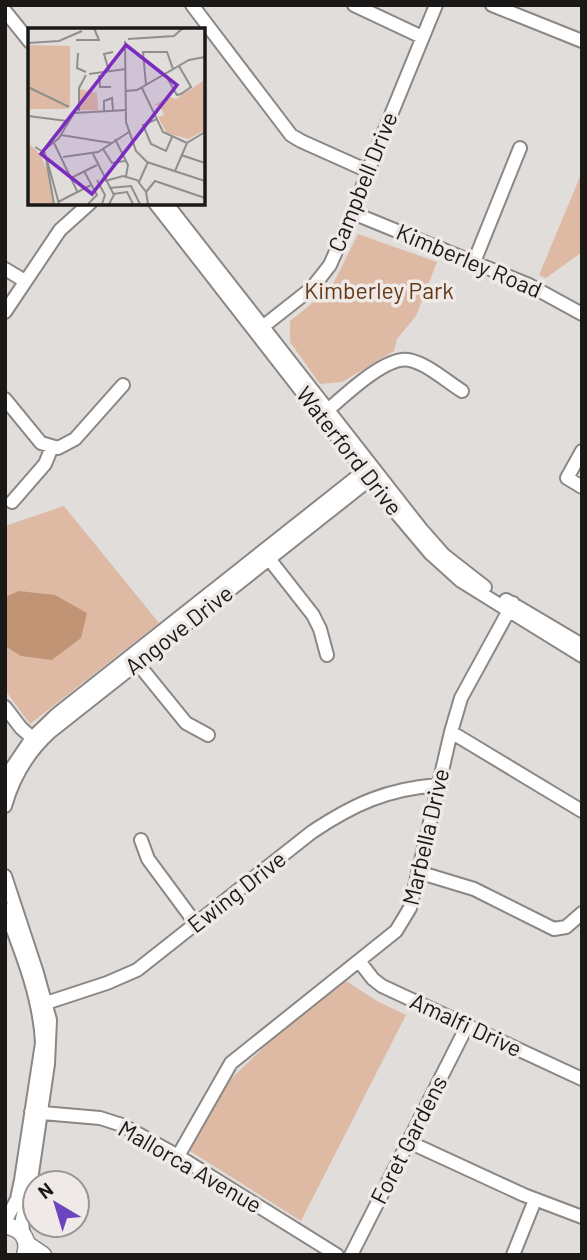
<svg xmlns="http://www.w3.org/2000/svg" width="587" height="1260" font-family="Barlow,sans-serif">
<rect width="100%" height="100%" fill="#e1dddb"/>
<path fill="#debaa4" d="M582,172V252L546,278L539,275Z
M358,234L437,262L416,316L397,339L394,351L342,382L320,384L290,342V321L331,288Z
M64,506L159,623L30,724L5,690V526Z
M346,981L377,1001L406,1015L301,1221L190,1151L230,1080L268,1043Z"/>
<path fill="#c29476" d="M19,591L55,595L87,613L81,638L52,660L21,656L5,646V597Z"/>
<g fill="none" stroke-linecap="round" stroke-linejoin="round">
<defs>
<path id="minor" d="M192,5L291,135L301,141L368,171
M354,5L422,37
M492,5L582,41
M5,11L30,42
M155,203L398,515L430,553L461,581L582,656
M166,203L421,529L444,555L485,587
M353,213L529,285L582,314
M474,262L520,148
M5,269L25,281
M5,312L60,230L90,203
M256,332L312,288L330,265L353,213L368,171L436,5
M5,399L41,443L58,448L75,439L123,385
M321,416C340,400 385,355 409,360C428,364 446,381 462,391
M582,451L567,478L582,487
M12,502L45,464L52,447
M266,555L313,615L320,629L327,655
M506,600L582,645
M134,659L186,723L208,735
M5,707L21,728L38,743
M451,732L582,811
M5,778L32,738L56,715L368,468
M5,806C13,778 28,752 50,732L374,476
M141,840L148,859L196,924
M418,872L474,889L554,929L566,927L582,913
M5,876L37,973L50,1020L48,1064L31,1180L22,1219L23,1234
M5,909C21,951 40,997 42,1043L21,1180L17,1199L5,1222
M359,961L373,979L382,986L582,1079
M37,1006L107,983L137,970L312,832C354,804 387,789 438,785
M31,1112L100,1118L122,1125L178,1156L337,1255
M409,1142L524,1195L582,1217
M178,1156L231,1063L396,931L410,908L451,732L461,698L513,603
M351,1255L467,1026
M513,1255L535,1200"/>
<path id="major" d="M5,1226C21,1227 30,1239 25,1255
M27,1244L43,1255"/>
</defs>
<use href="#minor" stroke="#8b8785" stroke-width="16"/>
<use href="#major" stroke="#8b8785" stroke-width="19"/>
<use href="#minor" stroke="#fff" stroke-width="12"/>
<use href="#major" stroke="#fff" stroke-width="16"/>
</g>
<g text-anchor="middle" stroke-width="7" stroke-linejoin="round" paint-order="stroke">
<g font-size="23" fill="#1a1918" stroke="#efeae8">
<text transform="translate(363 182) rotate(-68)" y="8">Campbell Drive</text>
<text transform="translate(469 261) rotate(23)" y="8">Kimberley Road</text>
<text transform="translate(349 451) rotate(52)" y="8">Waterford Drive</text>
<text transform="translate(179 630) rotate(-38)" y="8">Angove Drive</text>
<text transform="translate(426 837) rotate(-77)" y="8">Marbella Drive</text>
<text transform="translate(237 892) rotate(-38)" y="8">Ewing Drive</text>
<text transform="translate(466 1025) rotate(25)" y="8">Amalfi Drive</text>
<text transform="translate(409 1140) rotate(-63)" y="8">Foret Gardens</text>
<text transform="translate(190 1167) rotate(30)" y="8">Mallorca Avenue</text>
</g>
<g font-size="23" fill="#643715" stroke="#efeae8">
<text x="379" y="299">Kimberley Park</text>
</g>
</g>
<g transform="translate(28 28)">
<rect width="177" height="177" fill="#e1dddb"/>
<path d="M0,17L42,18V78L38,81H0ZM175,53L177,102L160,111L139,105L130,89L136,87L133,79L126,77L141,69L148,71ZM52,61L69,65L70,82H52ZM0,115L12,126L21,146L25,176H0Z" fill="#debaa4"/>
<path fill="none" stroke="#918f8d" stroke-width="2" d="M100,11L146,8L155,0M48,12H71L66,0M97,13L98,94L108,123L119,134L177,153M0,15L31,13L54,3M50,25L49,40L58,44M81,43L76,26L85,24M61,46L98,41M137,46L149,67L153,66L163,59L151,38M71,47L72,59H83M118,57L115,24H139L145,41M0,59L41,79M114,60L135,104L159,115M98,63L109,62L161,32L177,29M51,83V60L58,47M76,83V73L84,70L85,83M0,88L39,93M129,91L115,97L123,116L138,123L144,109M33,107L83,115M87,111L100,137L98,148M26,115L50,165M7,119L17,125L26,176M75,121L84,135L97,133M15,123L31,110L46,85L99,82M64,124L86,167L81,176M153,127L177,135M35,129L70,124L101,104M19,132L31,176M56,143L69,167L60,176M147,143L159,115L177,104M43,150L69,137M69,152L77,167L74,176M77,153L95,148L109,152L118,164L120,176M111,154L120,134M81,160L103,158L112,176M118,164L127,153L177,170M85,166L99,164L105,176M30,174L63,157"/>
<path fill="#7b2cbf" fill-opacity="0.15" stroke="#7b2cbf" stroke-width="3.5" d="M98,17L149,57L64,166L13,126Z"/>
<rect width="177" height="177" fill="none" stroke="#1a1918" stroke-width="3.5"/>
</g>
<rect width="587" height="1260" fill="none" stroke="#1a1918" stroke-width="14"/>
<g transform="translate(56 1204) rotate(322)"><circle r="33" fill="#efeae8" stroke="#9a9695" stroke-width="2"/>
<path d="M0-5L12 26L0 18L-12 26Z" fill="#6c44bd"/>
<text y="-10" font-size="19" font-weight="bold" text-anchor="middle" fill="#1a1918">N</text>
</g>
</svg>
